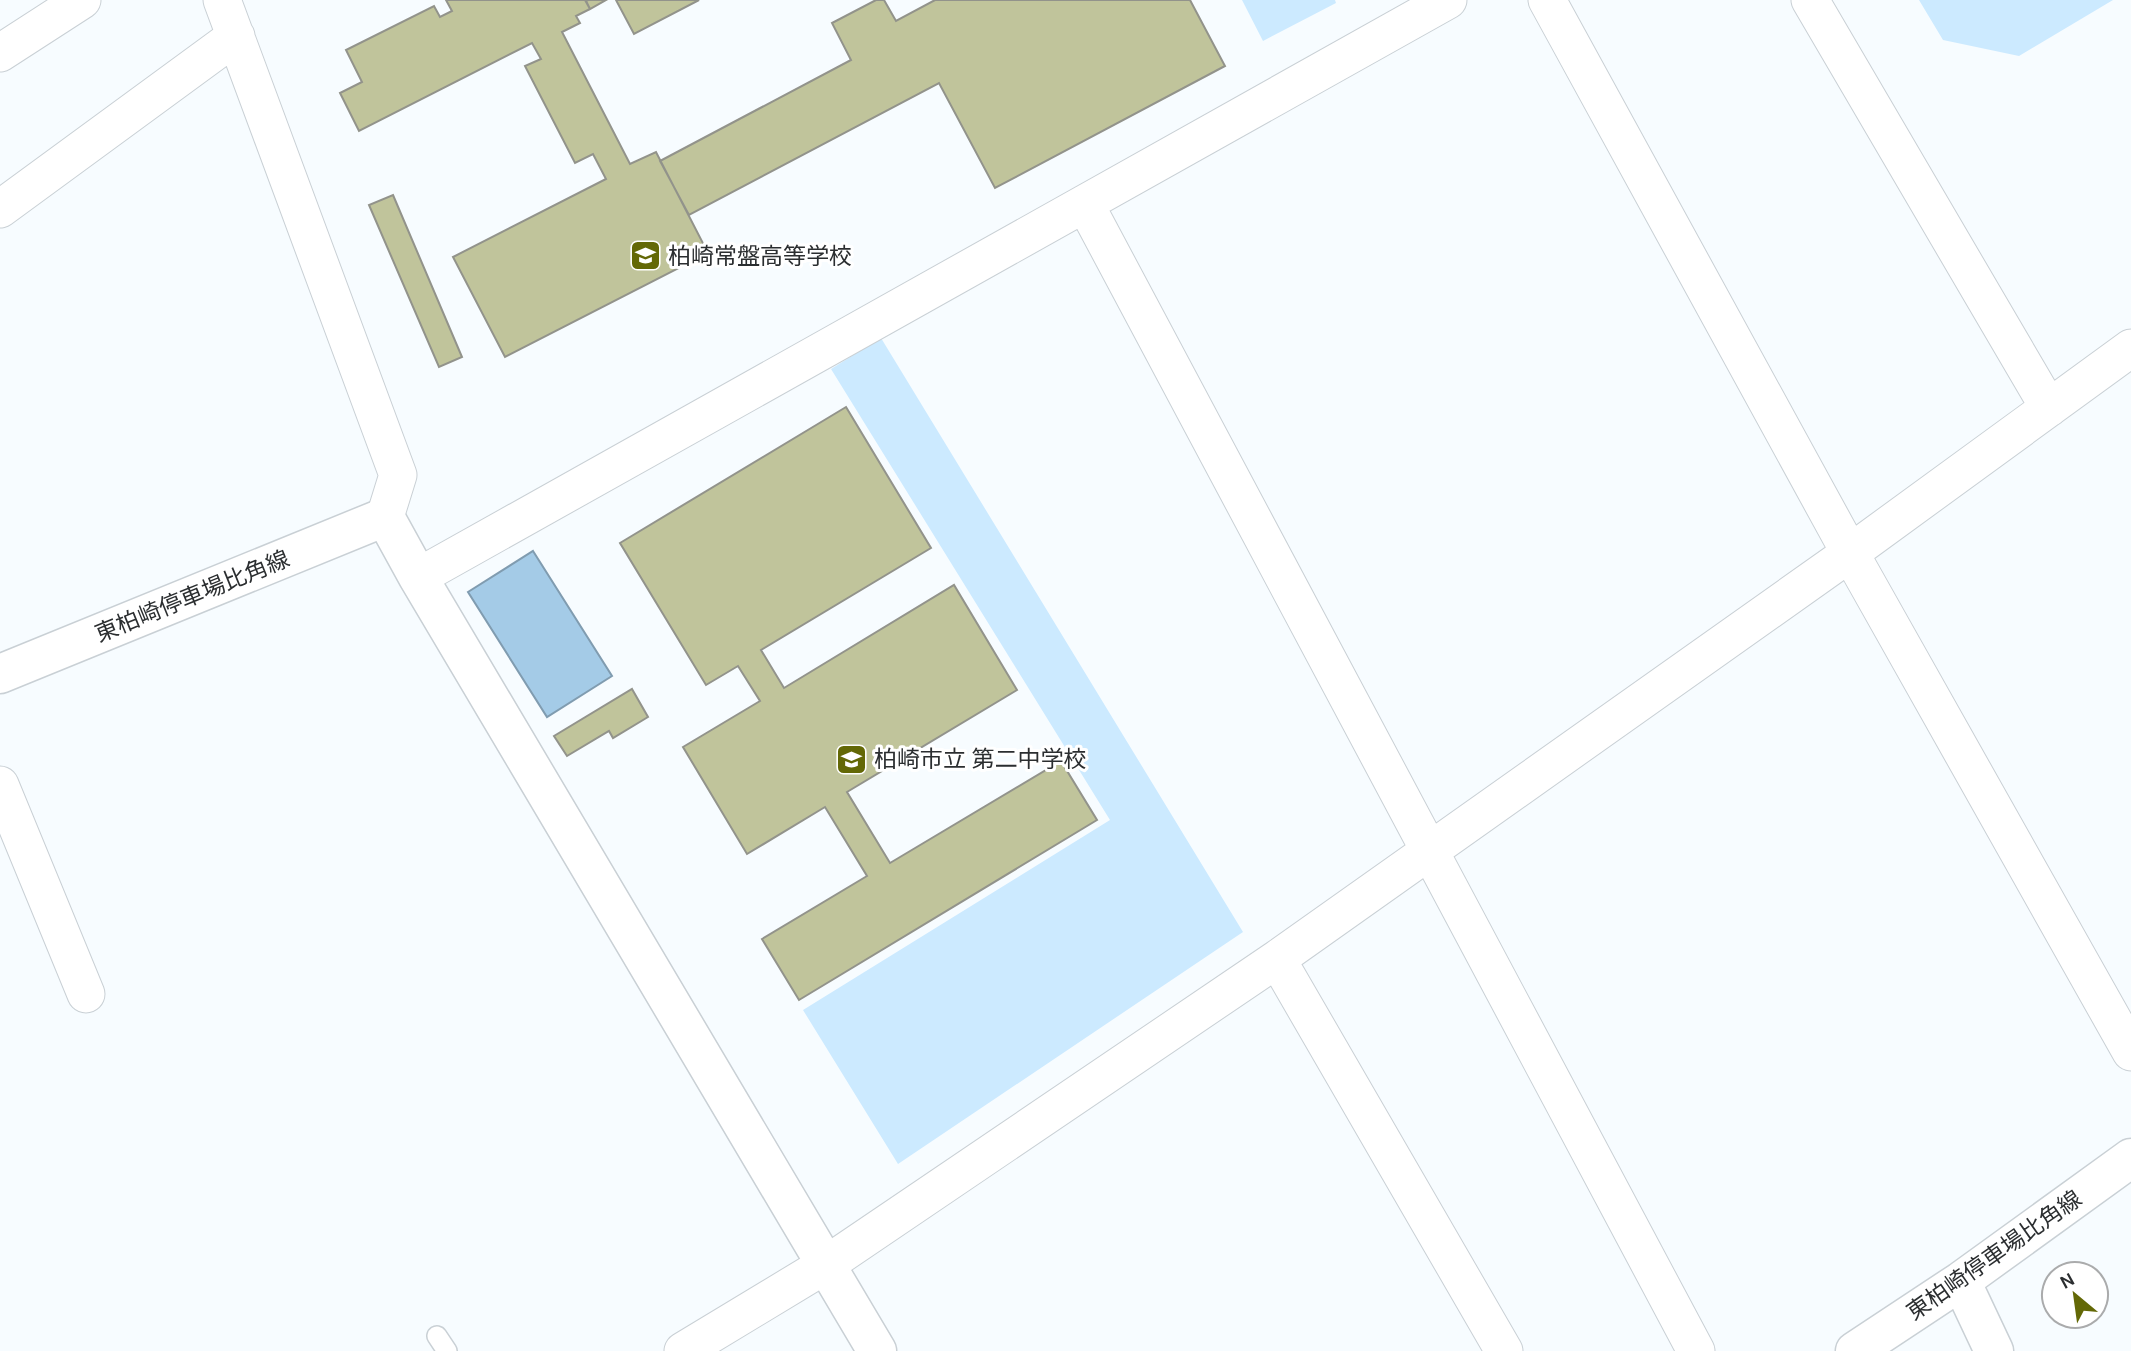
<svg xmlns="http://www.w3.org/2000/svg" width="2131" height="1351" font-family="Karla,'Noto Sans JP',sans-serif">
<rect width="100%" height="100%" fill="#f7fcff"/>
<path fill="#cceaff" d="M1242,0H1335L1336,3L1263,41Z
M1919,0H2113L2019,56L1943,40Z
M881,338L1243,932L898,1164L803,1010L1110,820L831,369Z"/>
<path fill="#a4cbe7" stroke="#809cb0" stroke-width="2" d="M533,551L612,676L547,717L468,592Z"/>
<path fill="#c0c49b" stroke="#92938b" stroke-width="2" d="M446,0H585L590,9L576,16L580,23L562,32L630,164L656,152L708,253L505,357L453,257L606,179L593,154L575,163L525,66L541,59L532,43L359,131L340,93L362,82L346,50L434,6L440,17L452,11Z
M588,0H606L590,9L586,1Z
M616,0H699L634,34Z
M876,0H884L896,21L935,0H1190L1225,66L995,188L939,83L689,215L660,161L851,60L832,23Z
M393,195L462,357L439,367L369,205Z
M846,407L931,548L761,650L784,688L954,585L1017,690L847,792L890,863L1061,761L1097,820L799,1000L762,939L867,876L825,807L747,854L683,747L760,701L738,666L706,685L620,543Z
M632,689L648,717L613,738L609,731L567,756L554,736Z"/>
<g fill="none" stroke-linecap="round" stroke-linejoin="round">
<defs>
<path id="lane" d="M437,1336L447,1351"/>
<path id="street" d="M222,0L398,475L385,517
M1547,0L1850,553L2131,1052
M1810,0L2049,408
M0,53L82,0
M1085,204L1696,1351
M0,209L236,36
M418,577L1448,0
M0,785L86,994
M1277,959L1504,1351
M683,1351L827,1264L1277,959L1850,553L2131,348"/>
<path id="secondary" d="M0,674L385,517L418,577L877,1351
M1961,1281L1994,1351
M1855,1351L1961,1281L2131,1158"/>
</defs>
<use href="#lane" stroke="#c9d0d5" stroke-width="22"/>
<use href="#street" stroke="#c9d0d5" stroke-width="39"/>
<use href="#secondary" stroke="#c9d0d5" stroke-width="41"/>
<use href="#lane" stroke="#fff" stroke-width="19"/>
<use href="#street" stroke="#fff" stroke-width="37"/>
<use href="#secondary" stroke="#fff" stroke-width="38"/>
</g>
<defs>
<symbol id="school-square" viewBox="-11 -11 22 22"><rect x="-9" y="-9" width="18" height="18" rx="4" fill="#636806" stroke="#fff"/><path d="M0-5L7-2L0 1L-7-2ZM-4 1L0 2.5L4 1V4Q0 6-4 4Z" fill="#fff"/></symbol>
</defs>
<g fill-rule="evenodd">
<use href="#school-square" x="628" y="238" width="35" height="35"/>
<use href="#school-square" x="834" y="742" width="35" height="35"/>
</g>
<g text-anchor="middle" stroke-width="6" stroke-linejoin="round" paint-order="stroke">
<g font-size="23" fill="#2b2e30" stroke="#fff" text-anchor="start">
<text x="668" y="264">柏崎常盤高等学校</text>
<text x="874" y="767">柏崎市立 第二中学校</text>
</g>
<g font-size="23" fill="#2b2e30" stroke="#fff">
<text transform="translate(192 596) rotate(-22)" y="8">東柏崎停車場比角線</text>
<text transform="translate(1994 1255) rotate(-35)" y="8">東柏崎停車場比角線</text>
</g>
</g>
<g transform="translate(2075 1295) rotate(331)"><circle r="33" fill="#ffffff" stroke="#aaabac" stroke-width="2"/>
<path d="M0-5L12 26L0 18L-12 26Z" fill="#636806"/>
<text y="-10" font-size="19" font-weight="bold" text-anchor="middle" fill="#2b2e30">N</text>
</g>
</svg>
